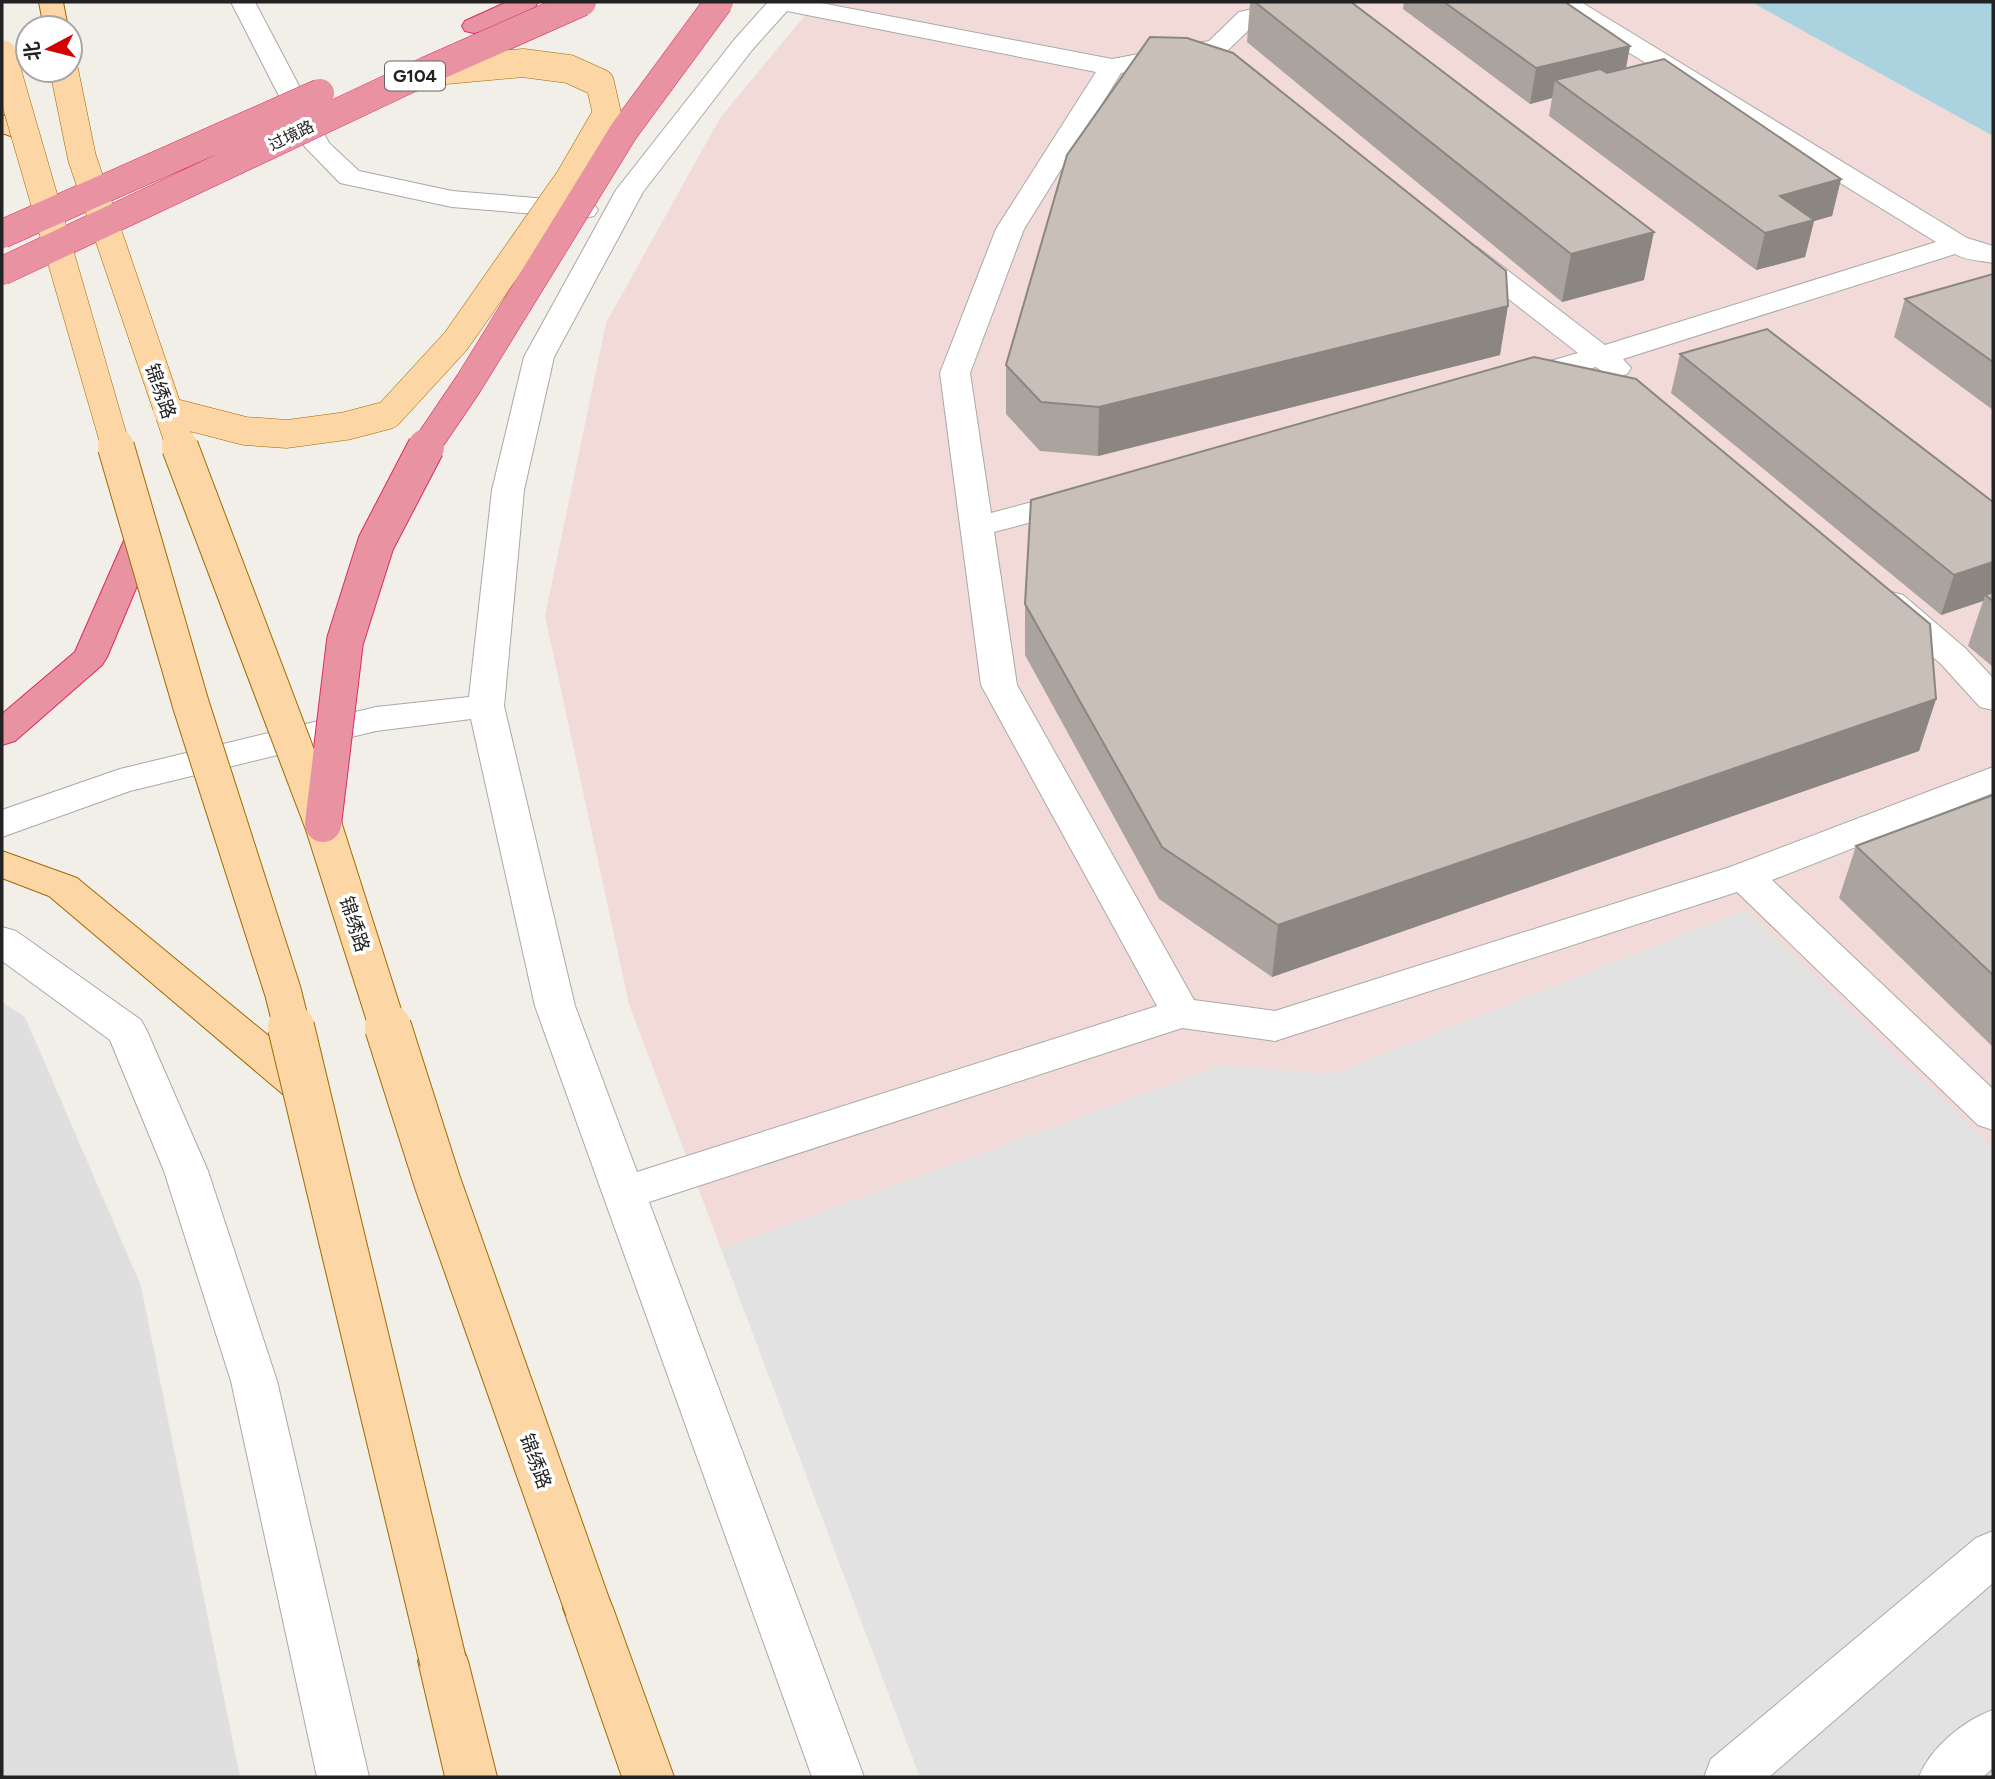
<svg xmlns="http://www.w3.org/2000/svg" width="1995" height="1779" font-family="Figtree,'Noto Sans SC',sans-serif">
<rect width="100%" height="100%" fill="#f2efe9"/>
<path fill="#e0dfdf" d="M2,1002L25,1017L141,1286L240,1777H2Z"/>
<path fill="#f2dad9" d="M816,2H1751L1993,136V1777H920L629,1004L545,616L606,323L720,118Z"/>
<path fill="#e2e2e2" d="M1746,910L1993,1148V1777H920L721,1249L1222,1065L1333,1074Z"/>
<path fill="#aad3df" d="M1751,2H1993V136Z"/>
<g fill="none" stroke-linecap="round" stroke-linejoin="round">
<defs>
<path id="minor" d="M231,2H255L329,143L359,171L452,191L584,202L594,204L598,210L594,216L584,218L452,207L340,183L305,147Z
M768,2H816L1112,59L1209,41L1239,12L1284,2H1329L1326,7L1256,23L1226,52L1121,73L1024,229L970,373L991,513L1081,489L1092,492L1097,499L1092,506L994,532L1017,685L1194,1000L1275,1011L1730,867L1993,767V793L1772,880L1993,1089V1130L1978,1125L1737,892L1275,1041L1182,1028L649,1202L864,1777H812L535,1006L471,719L376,731L130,791L2,837V810L120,769L376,707L469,697L492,490L524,357L616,190L734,40ZM787,11L1096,72L996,229L940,373L981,685L1157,1006L637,1172L575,1006L504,706L524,490L554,357L643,192L752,50Z
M1552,2H1581L1967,238L1993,246V263C1980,260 1967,261 1955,254L1623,359L1631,368L1627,374C1613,378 1607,375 1596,367L1520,388L1509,385L1505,379L1509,373L1578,353L1457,259L1453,253L1457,247L1467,245L1477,247L1605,345L1936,242L1555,7Z
M1891,592L1903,595L1965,648L1993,678V710L1980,707L1941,664L1879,609L1874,602L1879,595Z
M2,927L16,931L141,1020L147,1031L208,1171L277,1381L369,1777H317L231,1381L164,1171L110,1040L2,961Z
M1993,1531V1583L1769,1777H1704L1711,1759L1976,1538Z
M1993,1710V1768L1983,1777H1919C1930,1748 1964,1720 1993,1710Z"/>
<path id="major" d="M39,2H63L68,28H44Z
M2,115L34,127L38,133L34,139L25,141L2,133Z
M2,851L77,878L321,1079L327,1090L321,1101L306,1106L291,1101L49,896L2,878Z
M588,1585L606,1592L613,1608L674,1777H622L563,1608L570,1592Z
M443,1638L461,1644L468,1661L497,1777H445L418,1661L425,1644Z"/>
<path id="highway" d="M507,2H538L535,7L483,31L474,33L465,31L462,26L465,21Z
M142,526L154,529L158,536L107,657L102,665L15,741L2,745V714L75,652L126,536L130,529Z"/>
</defs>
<use href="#minor" stroke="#a9a9a9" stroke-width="2"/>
<use href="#major" stroke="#a06b00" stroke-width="2"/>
<use href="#highway" stroke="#dc2a67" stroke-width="2"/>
<use href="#minor" fill="#fff" fill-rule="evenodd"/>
<use href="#major" fill="#fcd6a4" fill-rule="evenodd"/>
<use href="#highway" fill="#e892a2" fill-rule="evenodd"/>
<defs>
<path id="major-bridge-far2" d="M2,54L116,448
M64,70L82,158L181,448
M167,411L245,431L287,434L346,426L388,415L456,341L570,178L607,114L600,83L569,69L523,63L424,72"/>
<path id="major-bridge-far1" d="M116,447L191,705L283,992L292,1028
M180,447L323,824L388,1028"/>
<path id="major-bridge" d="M291,1027L443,1661
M388,1027L438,1184L588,1608"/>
<path id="highway-bridge-far1" d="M2,234L320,93
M2,271L424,72L582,2
M425,448L469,383L624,131L719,2"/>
<path id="highway-bridge" d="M323,824L345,641L376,543L426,447"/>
</defs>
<use href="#major-bridge-far2" stroke="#a06b00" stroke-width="29" stroke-linecap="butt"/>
<use href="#major-bridge-far1" stroke="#a06b00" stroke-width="38" stroke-linecap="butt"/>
<use href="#major-bridge" stroke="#a06b00" stroke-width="48" stroke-linecap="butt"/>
<use href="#highway-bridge-far1" stroke="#dc2a67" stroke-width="29" stroke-linecap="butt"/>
<use href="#highway-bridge" stroke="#dc2a67" stroke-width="38" stroke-linecap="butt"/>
<use href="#major-bridge-far2" stroke="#fcd6a4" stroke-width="28"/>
<use href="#major-bridge-far1" stroke="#fcd6a4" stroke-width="36"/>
<use href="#major-bridge" stroke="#fcd6a4" stroke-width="46"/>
<use href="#highway-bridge-far1" stroke="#e892a2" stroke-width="28"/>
<use href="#highway-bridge" stroke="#e892a2" stroke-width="36"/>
</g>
<path fill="#aba49e" d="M1250,2H1351L1644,280L1562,302L1247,42Z
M1404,2H1565L1630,46L1626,69L1841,179L1832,216L1814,221L1805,257L1756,270L1549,116L1552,98L1530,104L1403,9Z
M1993,274V410L1894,337L1905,299Z
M1680,354L1993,502V667L1968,646L1983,601L1941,615L1671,393Z
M1500,355L1098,456L1040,451L1006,414V365Z
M1025,604L1936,699L1919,751L1272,977L1159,899L1025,655Z
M1993,795V1047L1839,898L1856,846Z"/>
<path fill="#8b8681" d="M1630,46L1623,81L1555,80L1552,98L1530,104L1536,68Z
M1841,179L1832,216L1814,221L1805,257L1756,270L1765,233L1780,196Z
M1654,232L1644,280L1562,302L1571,254Z
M1508,306L1500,355L1098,456L1099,407Z
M1993,562V598L1985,595L1983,601L1941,615L1954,575Z
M1936,699L1919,751L1272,977L1278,925Z"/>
<path fill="#c7bfb8" stroke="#8b8681" stroke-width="2" d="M1255,2H1351L1654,232L1571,254Z
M1444,2H1565L1630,46L1536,68Z
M1150,37L1187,38L1233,53L1506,271L1508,306L1099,407L1041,402L1006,365L1067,155Z
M1664,59L1841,179L1780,196L1814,220L1765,233L1555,80L1600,69L1607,73Z
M1993,274V362L1905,299Z
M1767,329L1993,502V562L1954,575L1680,354Z
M1534,357L1636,379L1930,624L1936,699L1278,925L1162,847L1025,604L1031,500Z
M1993,592V601L1985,595Z
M1993,795V975L1856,846Z"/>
<g text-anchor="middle" stroke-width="7" stroke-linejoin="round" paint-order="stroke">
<g font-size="16" fill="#222" stroke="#fff">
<text transform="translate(291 135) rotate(-26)" y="6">过境路</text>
</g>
<rect fill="#fff" stroke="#646464" stroke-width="2" x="385" y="61.5" width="60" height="29" rx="5"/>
<g font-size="18" font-weight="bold" fill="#222">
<text x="415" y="82">G104</text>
</g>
<g font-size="19" fill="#222" stroke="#fff">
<text transform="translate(161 391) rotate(71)" y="7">锦绣路</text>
<text transform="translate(355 924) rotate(72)" y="7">锦绣路</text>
<text transform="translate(536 1461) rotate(70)" y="7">锦绣路</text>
</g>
</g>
<rect width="1995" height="1779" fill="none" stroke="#222222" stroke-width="7"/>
<g transform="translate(49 49) rotate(263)"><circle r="33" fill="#ffffff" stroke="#a7a7a7" stroke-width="2"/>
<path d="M0-5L12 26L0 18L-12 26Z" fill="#d40000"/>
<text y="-10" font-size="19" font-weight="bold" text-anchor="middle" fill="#222222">北</text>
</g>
</svg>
